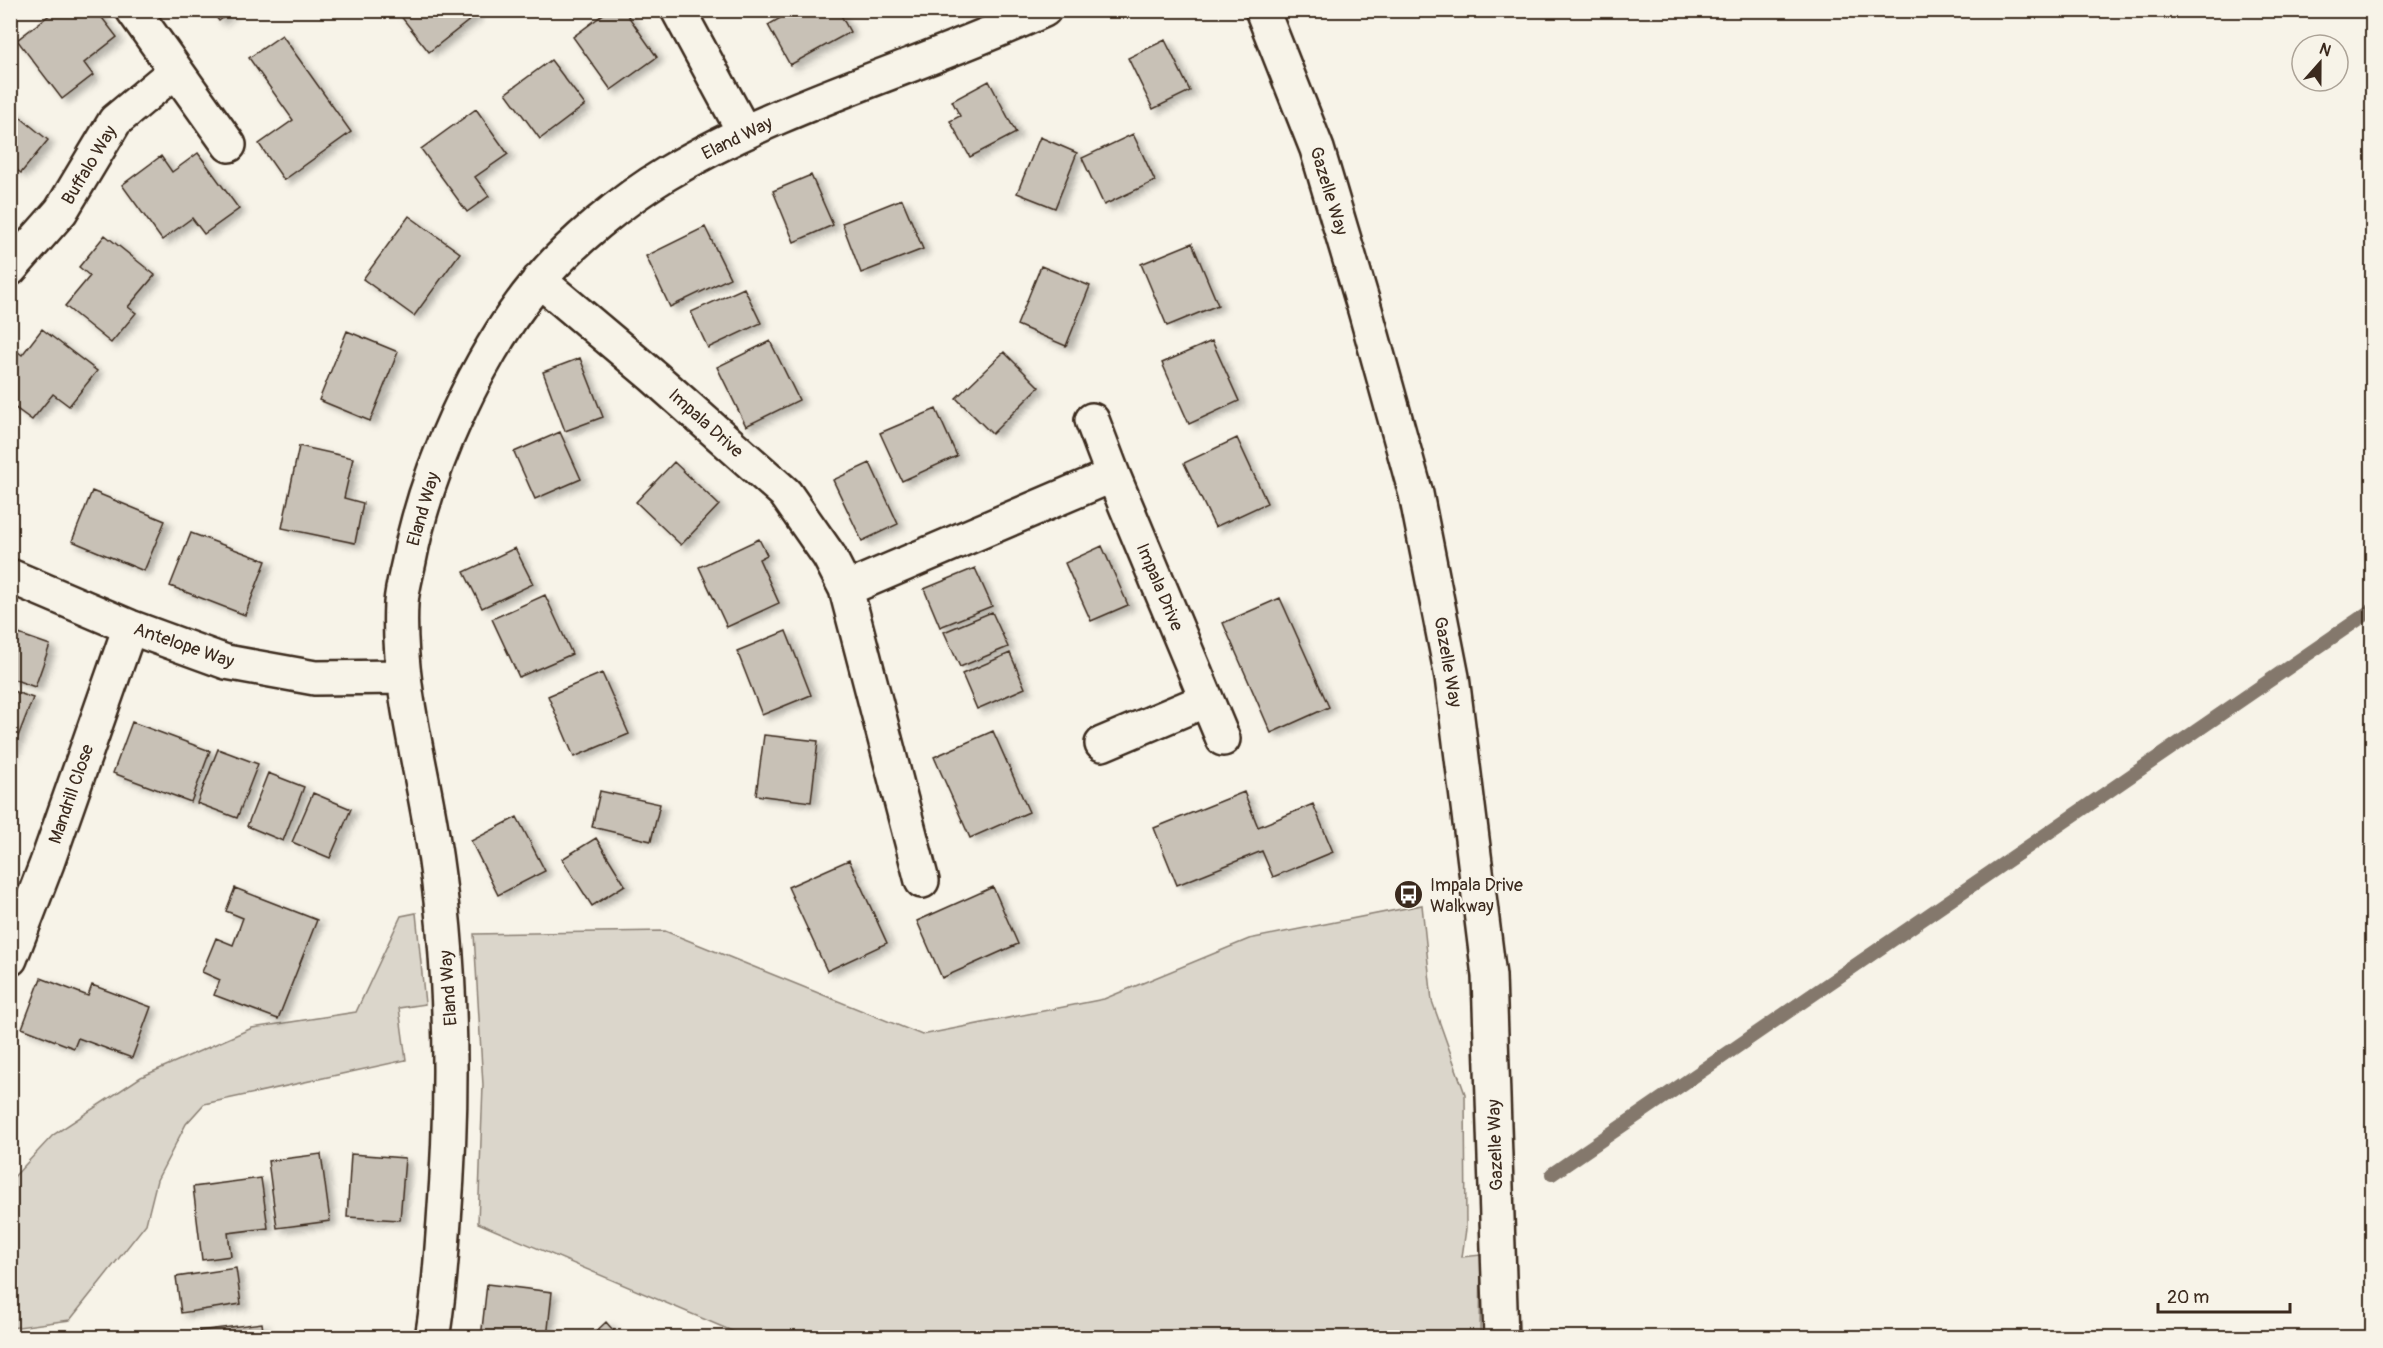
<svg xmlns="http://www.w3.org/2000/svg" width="2383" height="1348" font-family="Pangolin,sans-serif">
<defs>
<filter id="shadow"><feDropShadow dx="6" dy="4" stdDeviation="3" flood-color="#0004"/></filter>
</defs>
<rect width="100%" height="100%" fill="#f7f3e8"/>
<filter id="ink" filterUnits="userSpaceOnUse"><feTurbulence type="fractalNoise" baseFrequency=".0167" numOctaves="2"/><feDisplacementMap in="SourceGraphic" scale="12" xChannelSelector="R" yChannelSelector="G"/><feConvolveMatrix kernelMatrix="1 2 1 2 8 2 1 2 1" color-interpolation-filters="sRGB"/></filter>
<g filter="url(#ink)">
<path fill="#dbd6cb" stroke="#8b8074" stroke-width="1.5" d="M1422,905L1432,1001L1465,1094L1466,1229L1462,1257L1481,1255L1480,1337H746L478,1223L483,1085L474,934L665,931L922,1035L1104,999L1249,939Z
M416,913L425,1004L399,1008L406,1060L204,1104L186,1124L157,1180L146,1224L70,1320L11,1328V1180L53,1135L141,1077L252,1028L356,1012L401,916Z"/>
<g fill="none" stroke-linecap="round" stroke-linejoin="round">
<path stroke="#84786c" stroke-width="14" d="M1552,1174L2372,610"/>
</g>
<path fill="#c8c1b6" stroke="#3b2a1e" stroke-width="1.5" filter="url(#shadow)" d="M56,10H96L117,37L84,63L93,75L62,99L17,40Z
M211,10H233L219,21Z
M396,10H473L476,15L429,52Z
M609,10H624L657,57L611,90L573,37Z
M794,10H838L850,32L790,65L768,25Z
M282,35L351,132L284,180L259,144L293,120L249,58Z
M1165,40L1190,91L1153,109L1128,58Z
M551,60L585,105L540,139L506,93Z
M989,81L1016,133L970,157L950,121L960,116L952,101Z
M10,109L48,140L21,173L10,165Z
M476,109L508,154L475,177L489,196L467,212L421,149Z
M1133,134L1155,181L1104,205L1082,158Z
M1040,137L1077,153L1055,208L1017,193Z
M198,153L239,209L204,234L192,218L162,240L122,185L161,156L172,172Z
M811,175L833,225L794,242L773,191Z
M902,199L923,249L861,273L842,223Z
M409,216L460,253L414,316L363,279Z
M705,227L730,278L670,307L646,256Z
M105,235L155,275L128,307L136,313L111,343L65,306L90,276L79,267Z
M1192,243L1218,305L1167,326L1141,264Z
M1041,266L1090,286L1066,346L1017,325Z
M744,288L761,323L708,348L691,312Z
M42,329L97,371L69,406L53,394L32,420L10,404V346L22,355Z
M347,331L398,352L370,421L319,400Z
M770,341L799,400L746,426L717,367Z
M1212,341L1239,401L1189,424L1162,363Z
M1004,352L1039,387L992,434L956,398Z
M580,358L603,417L565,431L543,372Z
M936,409L957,456L902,481L880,433Z
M560,432L581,479L535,499L514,452Z
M1237,438L1267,503L1215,527L1184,463Z
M299,446L353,458L344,498L363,503L355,543L282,528Z
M674,462L719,505L681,545L636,502Z
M870,463L898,524L862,541L833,480Z
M92,491L165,521L144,571L72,541Z
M191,533L266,561L245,615L170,586Z
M759,539L767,555L759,559L779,603L727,627L699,567Z
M1102,546L1128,605L1091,621L1065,563Z
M515,548L533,584L482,608L464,572Z
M975,568L992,606L940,627L924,589Z
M545,595L572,654L519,677L492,619Z
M1280,598L1329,707L1271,733L1223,623Z
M992,612L1008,647L960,667L944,632Z
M10,631L50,645L35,687L10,678Z
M786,631L811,695L762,715L737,651Z
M1010,653L1025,688L977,709L962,674Z
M602,673L629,734L574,757L548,696Z
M10,690L33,698L10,757Z
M132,722L210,751L191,802L113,773Z
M993,731L1029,812L970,838L934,757Z
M764,735L818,741L811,802L756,795Z
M218,749L258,764L237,818L197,803Z
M268,773L304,787L283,841L247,826Z
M600,791L660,804L651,841L592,827Z
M1244,792L1258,827L1313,804L1333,852L1273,877L1262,851L1177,885L1154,828Z
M313,793L351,809L330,858L292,842Z
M517,817L545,871L498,895L471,841Z
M596,838L625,885L592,906L562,859Z
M849,860L887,943L827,971L788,887Z
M993,887L1018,944L942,978L917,921Z
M235,888L317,920L278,1019L214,995L220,980L202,972L216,938L233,945L243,918L226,911Z
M41,978L88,996L92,985L151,1007L132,1058L78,1038L74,1048L22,1028Z
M321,1154L330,1221L277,1228L268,1161Z
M351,1154L405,1158L400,1220L347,1217Z
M261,1178L268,1228L228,1233L231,1256L202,1260L193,1187Z
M236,1268L241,1304L181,1313L176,1277Z
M487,1284L552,1292L547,1338H481Z
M606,1322L620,1338H589Z
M262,1323L264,1338H200L199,1331Z"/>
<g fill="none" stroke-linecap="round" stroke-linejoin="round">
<defs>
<path id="minor" d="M133,10L229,145
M678,10L744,132
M10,269L61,211L115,121L175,71
M539,280L653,376L785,493L829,556L846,589L922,881
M1092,420L1113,475
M10,576L130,627L226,662L315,678L402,677
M846,589L1113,475L1223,739
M1102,744L1206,700
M10,959L47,863L130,627
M432,1338C439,1299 441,1260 444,1221C454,1092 453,963 432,835C420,758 397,682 401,603C402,589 406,575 409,561C426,470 478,354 538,282C569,244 624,199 666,174C784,103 919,68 1044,10"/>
<path id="tertiary" d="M1262,10L1317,149L1365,310L1416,494L1452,677L1489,976L1501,1338"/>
</defs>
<use href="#minor" stroke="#3b2a1e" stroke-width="38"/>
<use href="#tertiary" stroke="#3b2a1e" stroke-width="38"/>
<use href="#minor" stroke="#f7f3e8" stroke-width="33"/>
<use href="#tertiary" stroke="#f7f3e8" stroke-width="33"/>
</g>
</g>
<defs>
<symbol id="bus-disc" viewBox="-11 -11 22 22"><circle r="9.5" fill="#3b2a1e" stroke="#f7f3e8"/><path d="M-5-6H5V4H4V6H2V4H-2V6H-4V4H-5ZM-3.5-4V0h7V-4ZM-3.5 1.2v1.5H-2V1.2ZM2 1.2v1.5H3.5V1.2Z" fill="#fff"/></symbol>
</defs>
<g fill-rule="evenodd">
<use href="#bus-disc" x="1392" y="878" width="33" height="33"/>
</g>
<g text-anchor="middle" stroke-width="4.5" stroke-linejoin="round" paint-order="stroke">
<g font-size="18" fill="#3b2a1e" stroke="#f7f3e8">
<text transform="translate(737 138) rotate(-26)" y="6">Eland Way</text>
<text transform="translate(89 165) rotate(-59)" y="6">Buffalo Way</text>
<text transform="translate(1329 191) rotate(73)" y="6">Gazelle Way</text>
<text transform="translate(706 423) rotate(42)" y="6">Impala Drive</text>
<text transform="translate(423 509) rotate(-74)" y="6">Eland Way</text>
<text transform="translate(1160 587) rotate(67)" y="6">Impala Drive</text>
<text transform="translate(184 645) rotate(19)" y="6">Antelope Way</text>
<text transform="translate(1448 662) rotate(80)" y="6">Gazelle Way</text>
<text transform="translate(71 794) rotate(-71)" y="6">Mandrill Close</text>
<text transform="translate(448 988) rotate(-94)" y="6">Eland Way</text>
<text transform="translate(1495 1145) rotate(-92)" y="6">Gazelle Way</text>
</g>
<g font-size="18" fill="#3b2a1e" stroke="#f7f3e8" text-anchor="start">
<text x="1430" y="891">Impala Drive<tspan x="1430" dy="21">Walkway</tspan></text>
</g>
</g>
<rect width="2383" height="1348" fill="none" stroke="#f7f3e8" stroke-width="36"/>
<rect x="18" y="18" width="2347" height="1312" fill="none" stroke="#3b2a1e" stroke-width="2" filter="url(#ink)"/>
<g transform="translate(2320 63) rotate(21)"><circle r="28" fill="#f7f3e8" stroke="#aca397" stroke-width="1.5"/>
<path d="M0-4.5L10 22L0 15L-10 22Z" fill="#3b2a1e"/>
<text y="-9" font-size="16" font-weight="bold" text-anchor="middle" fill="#3b2a1e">N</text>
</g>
<path d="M2158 1303v9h132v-9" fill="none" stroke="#3b2a1e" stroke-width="3"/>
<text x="2167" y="1303" font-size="18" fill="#3b2a1e" stroke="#f7f3e8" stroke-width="4.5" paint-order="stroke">20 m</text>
</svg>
